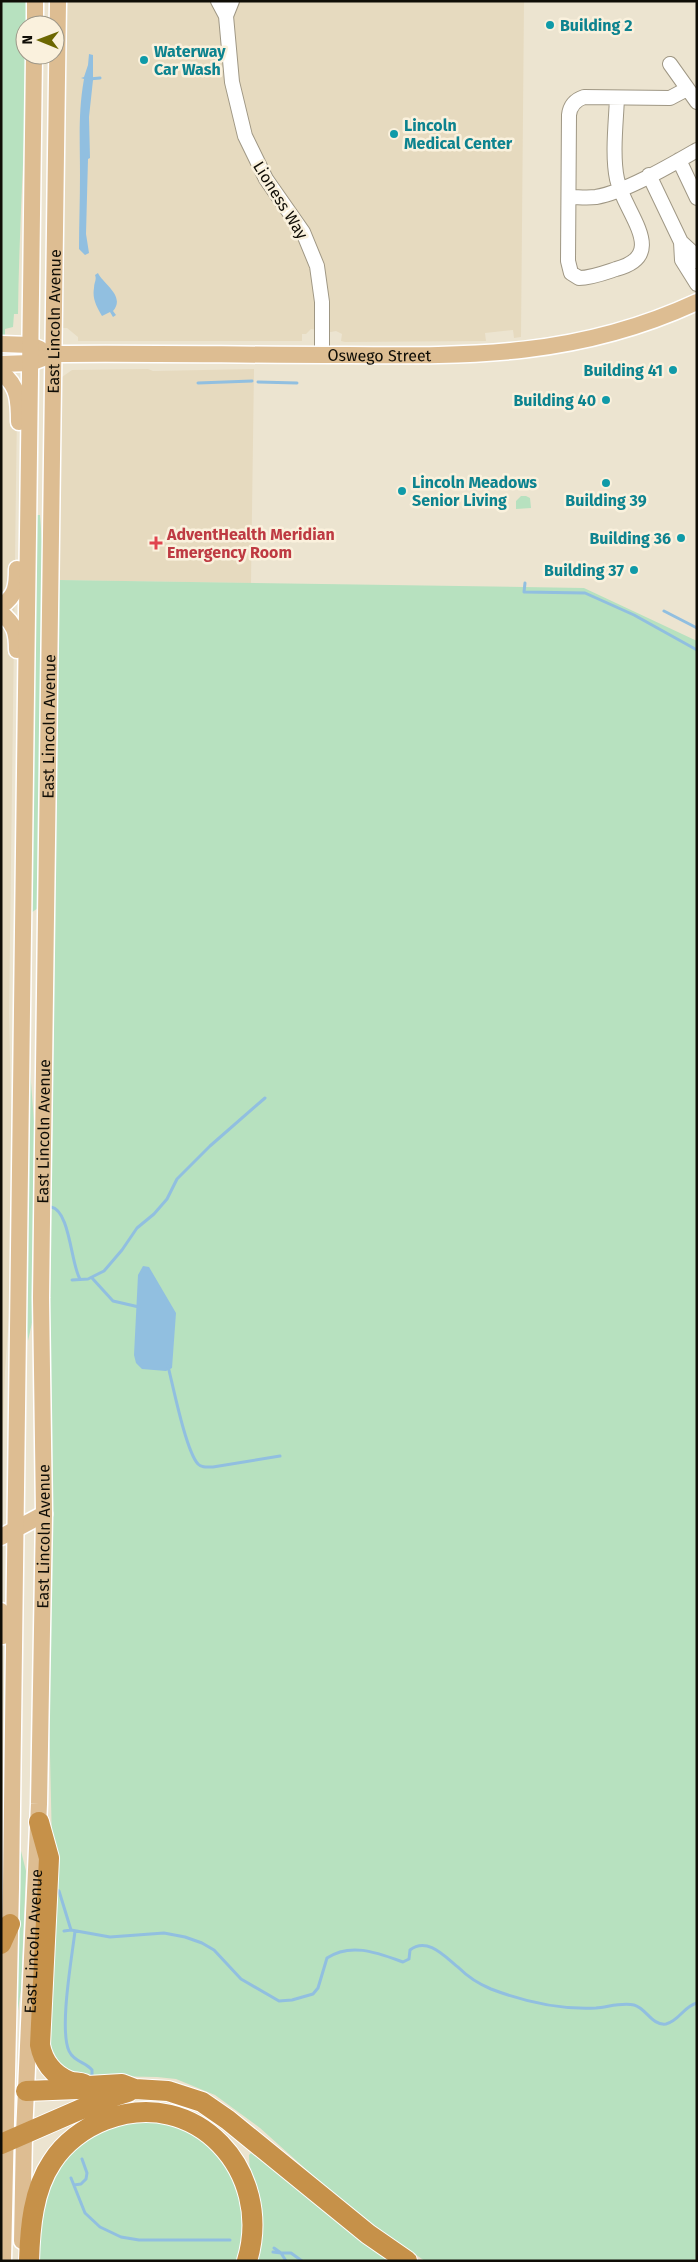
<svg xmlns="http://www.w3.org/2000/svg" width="698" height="2262" font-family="'Fira Sans',sans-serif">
<rect width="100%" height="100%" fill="#ece4d0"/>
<path fill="#e6dabf" d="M67,1H524L521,337L514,338L513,330L485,333L486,341H483L345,342L341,341L342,334L336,331L331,332L311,329L306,334H302V341H78V337L67,328H62Z
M148,369L153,371L254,369L251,583L59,580L62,377L72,370Z
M1,383L17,408L9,1014L12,1154L9,1317L5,1371L1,1487Z"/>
<path fill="#b7e1bf" d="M1,1H28L27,25H25V55H27C25,141 19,227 18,314H14L13,327L5,329V339H1Z
M526,496L530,498L531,508L516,509V501L521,496Z
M36,515H40L43,555L38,908L31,913Z
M59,580L584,588L697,641V2261H425L356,2214L260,2128L215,2095L176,2079L157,2077L106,2076L77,2079L50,2055L52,1844L49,1710L52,1471L50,1312Z
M29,1056L35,1135L33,1318L28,1341L26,1319Z
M19,1851H21L26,1871L21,1989L18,2011Z
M138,2122C147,2122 159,2121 168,2124C211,2136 239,2172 245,2215C246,2229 240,2247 238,2261H38C43,2208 49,2149 107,2128C117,2125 128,2124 138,2122Z
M251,2153L393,2261H254L249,2155Z"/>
<path fill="#91bfe0" d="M89,54L93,55V80L89,117L90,158L88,159L86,234L89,253L85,255L79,249C79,225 80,200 80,175C80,142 78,112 84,79L81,78L84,77L88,65Z
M98,273C103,284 126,296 113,311L116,315L113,317L110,312L102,316C97,307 92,299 94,288C94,282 97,280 95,275Z
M143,1266L149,1267L176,1313L172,1368L166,1371L142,1369L136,1363L134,1355L138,1275Z"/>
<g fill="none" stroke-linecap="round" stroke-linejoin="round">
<path stroke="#91bfe0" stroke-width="3" d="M89,79L100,78
M258,382L297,383
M198,383L252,381
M525,583L524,592L585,593L634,615L697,650
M664,611L697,628
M51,1207C70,1210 71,1265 80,1279
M92,1278L113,1301L139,1307
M72,1280L88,1279L104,1271L122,1250L137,1228L154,1214L167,1199L177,1179L210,1146L265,1098
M168,1366C173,1386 186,1451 198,1464C202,1468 207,1467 213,1467L280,1456
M55,1890L59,1891L71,1930
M64,1931L71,1930L110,1937L164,1933L185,1937L202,1943L214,1950L241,1979L279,2001L292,2000L313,1994L318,1988L327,1958C351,1942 378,1953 403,1962L409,1959L410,1950C428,1936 446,1958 459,1968C468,1977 479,1984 491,1989C525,2002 559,2010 596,2008C608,2007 622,2002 634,2005C646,2008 652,2026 666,2024C679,2021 684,2006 697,2003
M75,1931C72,1957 59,2029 69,2051C74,2062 86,2062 92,2070V2079
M71,2178L85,2213L100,2227L121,2237L139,2240H230
M74,2185L81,2184L86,2179L87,2173L82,2159
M274,2248L281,2253H291L302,2261
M273,2252L281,2253L286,2261"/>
<defs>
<path id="minor" d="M218,1L226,16L232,82L245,136L266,179L303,232L317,266L322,302V355
M226,16L232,1
M670,64L697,102
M617,98C616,122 612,155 617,179C624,213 670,255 616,269C604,273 591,278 579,278L571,273L568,261L569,115C570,106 575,100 584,97L670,98L687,89
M679,160L697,198
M649,175L681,242L682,260L697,284
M569,197C578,197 587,198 596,197C625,192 671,165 697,150
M681,242L693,253L697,261"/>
<g id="major">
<path d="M35,25V1"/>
<path d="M1,344L30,345L40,349"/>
<path id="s1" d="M1,364L30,363L54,354C147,353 240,355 334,355C465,356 574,359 697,302"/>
<path d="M1,373C19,385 19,403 19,422"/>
<path d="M1,606C16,596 17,586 17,569"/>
<path d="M1,613C15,624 17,633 17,650"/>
<path d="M1,1537L44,1514"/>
<path d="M1,1611L3,1636"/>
<path id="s2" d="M22,2241L24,2134L39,1804L44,1514L41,1298L58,1"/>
<path d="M3,2261L11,1887L34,55"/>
</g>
<path id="highway" d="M39,1822L49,1858L40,2045C43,2061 53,2075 69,2081C74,2083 79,2082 84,2084
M1,1944L10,1924
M26,2091L78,2089L88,2086L122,2084L135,2089L168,2091L202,2102L228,2120L368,2234L407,2261
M1,2144L102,2100L128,2092
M29,2261C30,2228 33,2190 52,2162C64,2143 84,2128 105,2120C196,2085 274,2172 247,2261"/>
</defs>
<use href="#minor" stroke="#9f9784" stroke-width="16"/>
<use href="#major" stroke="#fff" stroke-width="19"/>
<use href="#highway" stroke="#fff" stroke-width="22"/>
<use href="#minor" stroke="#fff" stroke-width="14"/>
<use href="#major" stroke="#ddbd92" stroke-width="16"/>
<use href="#highway" stroke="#c69149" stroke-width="20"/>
</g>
<g fill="#0f9aa8" stroke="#faf1dd" stroke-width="2">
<circle cx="550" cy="25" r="5"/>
<circle cx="144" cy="60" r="5"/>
<circle cx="394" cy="134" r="5"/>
<circle cx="673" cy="370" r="5"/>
<circle cx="606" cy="400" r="5"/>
<circle cx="606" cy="483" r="5"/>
<circle cx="402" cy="491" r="5"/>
<circle cx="681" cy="538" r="5"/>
<circle cx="634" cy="570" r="5"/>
</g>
<path fill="#e0444e" stroke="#faf1dd" stroke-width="2" d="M153.5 535.5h5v5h5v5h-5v5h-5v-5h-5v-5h5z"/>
<g text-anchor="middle" stroke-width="5" stroke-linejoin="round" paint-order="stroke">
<g font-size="16" font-weight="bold" fill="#0d838f" stroke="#faf1dd" text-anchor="start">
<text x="560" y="31">Building 2</text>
<text x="154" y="57">Waterway<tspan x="154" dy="18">Car Wash</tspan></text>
<text x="404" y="131">Lincoln<tspan x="404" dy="18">Medical Center</tspan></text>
<text x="663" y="376" text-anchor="end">Building 41</text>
<text x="596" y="406" text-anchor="end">Building 40</text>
<text x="412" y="488">Lincoln Meadows<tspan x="412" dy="18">Senior Living</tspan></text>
<text x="606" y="506" text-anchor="middle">Building 39</text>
<text x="671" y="544" text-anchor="end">Building 36</text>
<text x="624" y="576" text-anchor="end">Building 37</text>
</g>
<g font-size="16" fill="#0f0d06" stroke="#faf1dd">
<text transform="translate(281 200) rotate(58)" y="6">Lioness Way</text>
<text dy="6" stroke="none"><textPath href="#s2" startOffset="1920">East Lincoln Avenue</textPath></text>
<text dy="6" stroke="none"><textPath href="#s1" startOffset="380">Oswego Street</textPath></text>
<text dy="6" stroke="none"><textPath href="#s2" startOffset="1515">East Lincoln Avenue</textPath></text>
<text dy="6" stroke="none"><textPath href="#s2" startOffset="1110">East Lincoln Avenue</textPath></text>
<text dy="6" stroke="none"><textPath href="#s2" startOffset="705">East Lincoln Avenue</textPath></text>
<text dy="6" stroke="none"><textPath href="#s2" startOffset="300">East Lincoln Avenue</textPath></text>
</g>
<g font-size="16" font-weight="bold" fill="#be3a42" stroke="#faf1dd" text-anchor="start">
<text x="167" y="540">AdventHealth Meridian<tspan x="167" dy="18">Emergency Room</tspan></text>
</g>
</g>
<rect width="698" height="2262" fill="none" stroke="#0f0d06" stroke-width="5"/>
<g transform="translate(40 40) rotate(271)"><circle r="24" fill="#faf1dd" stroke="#9c9687"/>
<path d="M0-4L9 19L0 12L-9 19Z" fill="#6c6700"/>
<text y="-8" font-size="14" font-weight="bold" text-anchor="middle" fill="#0f0d06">N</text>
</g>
</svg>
